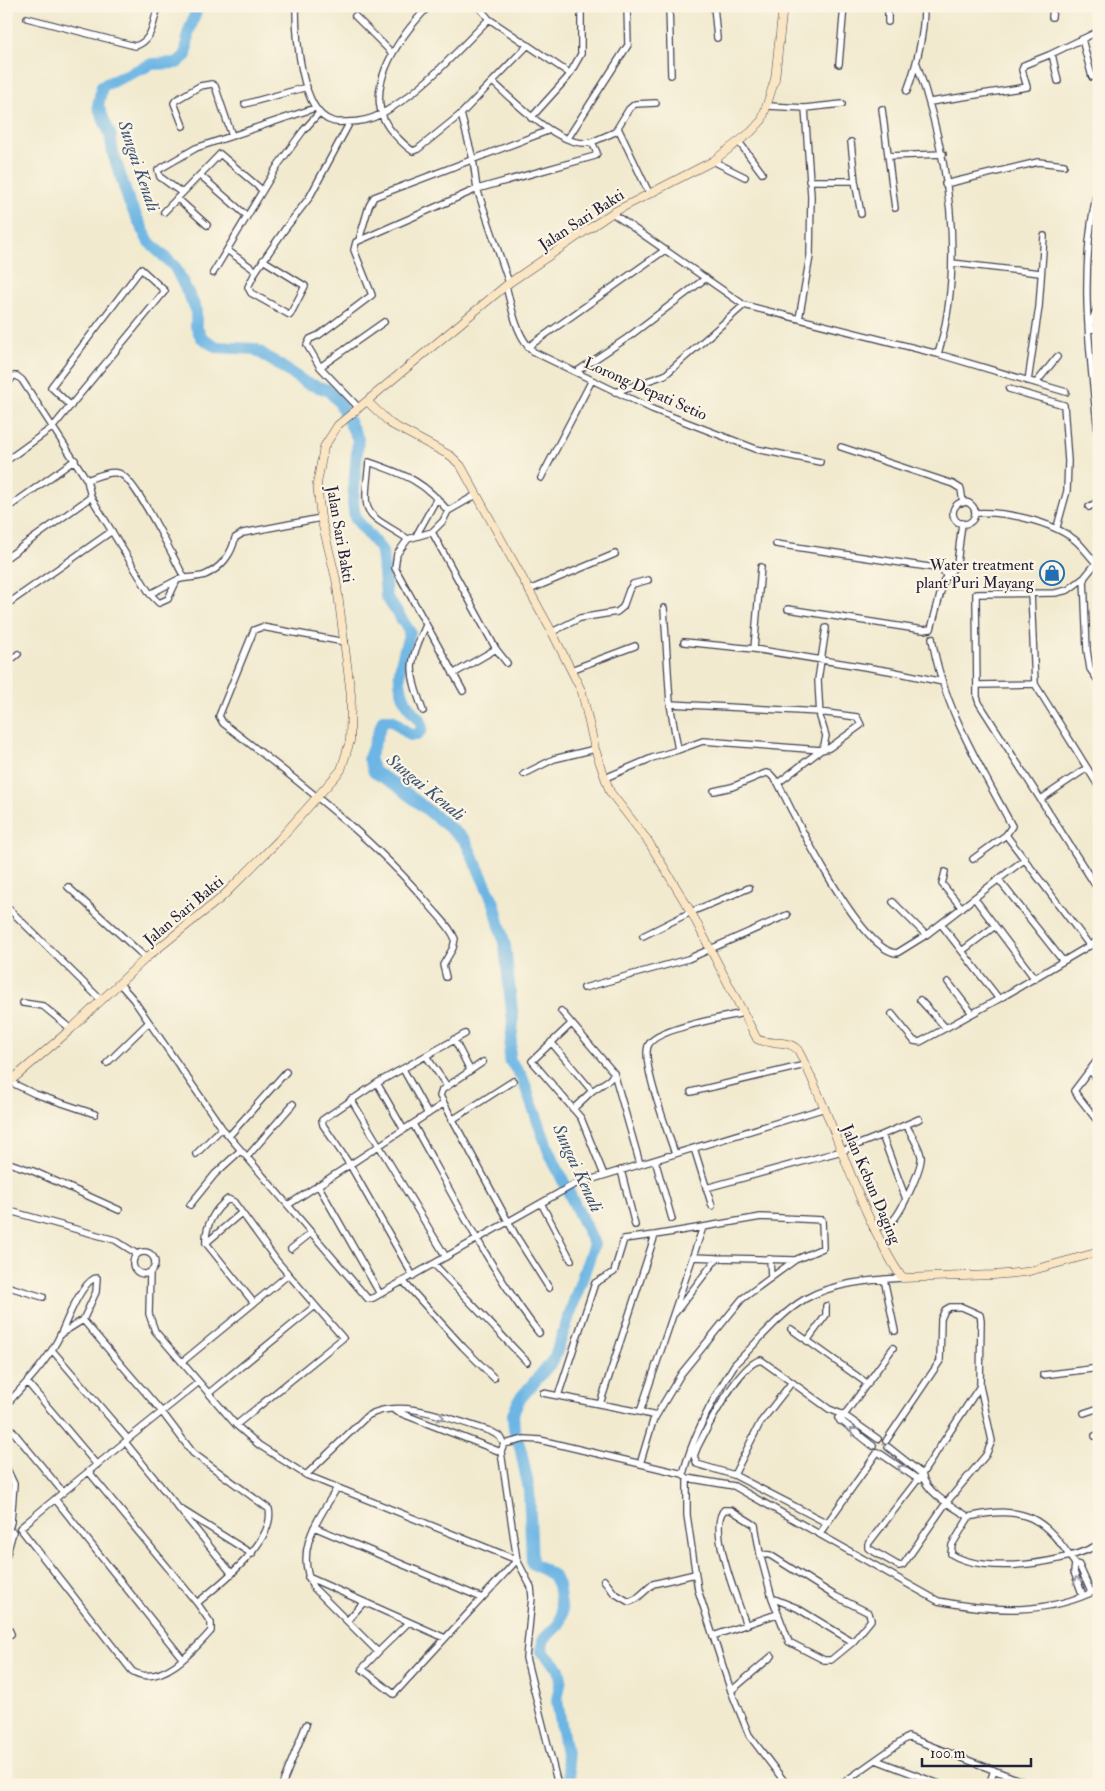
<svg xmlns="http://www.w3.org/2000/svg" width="1105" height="1791" font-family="'IM FELL Double Pica',serif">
<rect width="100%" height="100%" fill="#fcf5e5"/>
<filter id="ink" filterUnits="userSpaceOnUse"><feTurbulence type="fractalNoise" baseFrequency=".02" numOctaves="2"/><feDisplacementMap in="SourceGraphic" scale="10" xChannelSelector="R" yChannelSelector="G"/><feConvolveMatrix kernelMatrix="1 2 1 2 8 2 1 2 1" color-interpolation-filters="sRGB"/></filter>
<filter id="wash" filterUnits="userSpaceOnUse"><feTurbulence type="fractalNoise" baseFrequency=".0096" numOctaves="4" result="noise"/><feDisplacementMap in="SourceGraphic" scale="20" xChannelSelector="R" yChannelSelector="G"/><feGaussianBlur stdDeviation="1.12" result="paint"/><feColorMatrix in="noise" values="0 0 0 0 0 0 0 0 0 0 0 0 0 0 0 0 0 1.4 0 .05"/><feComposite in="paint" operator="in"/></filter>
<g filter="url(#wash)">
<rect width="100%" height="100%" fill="#f1eacf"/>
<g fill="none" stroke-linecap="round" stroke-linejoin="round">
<path stroke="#6cb5e4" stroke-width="12" d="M198,6L188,34L186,55L177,63L152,64L102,86L98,106L110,134L113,153L129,202L149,242L175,267L196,309V326L201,337L216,347L255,349L306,383L328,390L339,402L358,439L353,502L355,518L382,551L386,596L410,632C402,660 392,679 409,707C414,716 422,718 422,729L417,735H410L392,720H383L369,758L374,772L395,784L465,840L494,903L505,946L513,1022L509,1059L522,1077L549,1152L594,1244L554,1359L519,1400L513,1414L514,1429L521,1451L529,1490L532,1563L553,1575L558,1585L562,1614L559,1624L543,1640L542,1651L559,1669L561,1679L557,1700L571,1785"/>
</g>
</g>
<g filter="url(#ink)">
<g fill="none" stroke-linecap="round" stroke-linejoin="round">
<defs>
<path id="street" d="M296,6C296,34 300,112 332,121C336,123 343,122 347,122C359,122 370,120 381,114C422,92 456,52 489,19
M429,6C399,37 355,96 396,136C401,141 406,147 413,151L418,149L461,114L528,45
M478,6L489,19L569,73
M669,6L671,75
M714,6L717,38
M888,6V22
M355,16L392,53
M1052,17L1053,6
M27,18L135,46C153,41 153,22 158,6
M1082,39L1092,77
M1052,54L1058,81
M839,64L844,6
M917,64C948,156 966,260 938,354
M493,82C513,101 563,151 592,142
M907,91C917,64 924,35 924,6
M930,102L1027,87L1022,70L1024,65L1049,55L1099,31
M245,104L307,87
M768,106L805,108L842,104
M882,109L895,208
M461,114L473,159L477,189L509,283
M531,118L568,77L581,54V6
M183,126L174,103L176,100L200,86L212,84L215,86L232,136
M618,128L649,193
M568,138L628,45L627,6
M739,142L762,173
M851,142L855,181
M888,156L943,154
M713,161L745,177
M200,175L247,216
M809,181H855L861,214
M945,184L1038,162L1064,165
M1099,184C1077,268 1090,357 1099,442
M182,193L160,177L158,170L196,148L315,108
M177,198L207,225
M164,212L220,154L262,190
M612,213L744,305L938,354L1066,392
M359,240L369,206L374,197L550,130
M227,250L256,271
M263,260L305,286L290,315L251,293L248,287L256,271L285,229L309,198L350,122
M952,263L1040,273
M213,273L278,165L303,131L319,113
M506,286C512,308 516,337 534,352L652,409L756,449L820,462
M1099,303L1089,328L1099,330
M799,319L810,256L811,196L805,108
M528,347L665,250
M320,367L384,322
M576,372L627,338L706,278
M1028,381L1039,307L1044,236
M1036,383L1057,357
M6,387L13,376H17L22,380L87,480L91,497L150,594L159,603L168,599L177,580C186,577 197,578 205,575C221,568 232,554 235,538L243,533L321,518
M1009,389L1064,405L1068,461L1067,491L1057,527
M615,392L665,375L744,305
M359,408L320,367L307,345L310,339L319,335L372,295L354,250L356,242L477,189L595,156L597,153L592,142L615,132L629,109L635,104L656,103
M841,447L953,484L961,489L963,503
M6,461L53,427L165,291L141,269L51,387L71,406
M541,478L592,380
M87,480C96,477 108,471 118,473C135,476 174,559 184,577
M953 513a11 11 0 1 1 22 0a11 11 0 1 1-22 0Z
M1089,507L1099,501
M6,509L75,460
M975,513C1004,511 1051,521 1075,540C1084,547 1090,558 1099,566
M432,532L496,649L507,663
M416,536L437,498
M408,539C362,510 363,518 369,462C405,475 423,480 448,511
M776,544L942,569L947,577
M6,558L91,497
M1097,562L1084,578L1087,650L1090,669L1099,682
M1084,578L1068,590L1055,593L976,594L977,697L979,703L1099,891
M529,590L615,554
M1031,593L1035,684L1099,787
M150,594L177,580
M6,605L112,531
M788,609L923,630L931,629L944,580L957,564L962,523
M552,632L580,618L617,612L623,607L629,590L633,584L648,580
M932,638C942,705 980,766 1012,826L1006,835L1090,946
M345,642L262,627L254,630L219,716L223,723C296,780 371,835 430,906C439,917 450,926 455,939L453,948L443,965L446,977
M684,642L754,649L890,671L943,682
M754,649L761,567
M6,664L18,654
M571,670L635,646
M453,674L496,649
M977,685L1035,684
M463,691L395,568L397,554L408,539L432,532L443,521L448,511L476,495
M670,704L819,712L857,717L861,725L829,748L821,750L703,741L678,750
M423,711C408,668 408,666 426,625
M524,774L554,759L595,749
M605,778L652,758L678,750L670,704L664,608
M778,783C793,814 862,953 897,953L926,935L1025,859
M714,791L732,787L766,773L770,774L778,783L821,750L824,745L826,736L820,717L818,680L826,628
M1041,799L1087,768
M973,859L1006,835
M945,872L942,884L962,908
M999,880L1063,961
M68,887L146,958
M975,899L1035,979
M893,902L926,935
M6,906L101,1000
M941,924L999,999
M643,936L691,912L749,888
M962,951L995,926
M948,982L972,1013
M119,983L133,999L222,1128L368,1299L373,1298L573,1185L825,1108
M584,988L688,959L787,915
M920,1000L945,1027
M23,1003L43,1006L71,1029
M561,1011L614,1073L640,1164
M892,1014L914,1041L920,1042L999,999L1099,940
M571,1024L532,1061L581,1118L604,1175
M454,1039L470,1070
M551,1042L592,1091
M426,1056L447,1086
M1099,1058L1074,1091L1099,1123
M483,1062L442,1090L440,1096L516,1236L549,1288
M107,1063L148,1023
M403,1069L428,1114
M1090,1071L1099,1080
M10,1082L35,1094L95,1114
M377,1083L404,1130
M691,1092L805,1065
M351,1099L446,1257
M573,1109L592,1091L610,1079L614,1073
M452,1120L513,1081
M413,1124C453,1195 489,1268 539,1333
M882,1135L919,1119
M229,1136L286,1072
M694,1148L712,1206
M196,1154L222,1128
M675,1154C669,1134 639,1059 649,1044C659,1028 723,1018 743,1013
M247,1157L293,1104
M655,1160L672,1219
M6,1162L33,1171L119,1210
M621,1170L635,1225
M318,1185L380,1294
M706,1188L842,1151L882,1135L906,1199
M541,1203L571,1260
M190,1205L215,1174L240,1151
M288,1205L443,1104
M6,1210L115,1240L137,1254
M240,1214L206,1243L254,1303
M873,1228C879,1227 886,1226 891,1222C900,1216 923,1166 921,1156C919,1146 911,1134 906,1125
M206,1243C205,1226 214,1210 228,1199L234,1202L277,1261L343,1338L236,1425
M291,1249L311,1233
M133 1263a11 11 0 1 1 22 0a11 11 0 1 1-22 0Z
M693,1257L717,1258
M770,1259L771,1278
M434,1264L527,1362
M150,1272L149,1314L155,1331L236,1425L259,1445L306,1475L517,1560L531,1587L532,1597L526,1658L558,1785
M413,1276L350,1165L323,1125L322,1120L377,1083L465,1034
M884,1279L895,1331
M403,1281L463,1347L494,1378
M6,1286L43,1297
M675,1313L717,1258L795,1260
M83,1320L162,1412L193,1453L269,1509C276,1541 219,1585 197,1603
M791,1329L868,1384
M807,1341L826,1315V1306
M52,1350L128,1439
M182,1362L288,1275
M1043,1375L1099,1368
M27,1382L97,1465
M209,1393L315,1306
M543,1393L640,1412
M558,1396L595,1283L614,1272L624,1239L655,1235
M600,1404L655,1235L703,1227
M6,1405C27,1382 50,1359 62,1331C67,1319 84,1278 97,1278L96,1292L83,1320L62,1333
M395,1411L501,1452
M1084,1413L1099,1408
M838,1418L873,1446
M840,1421L893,1348
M6,1423L63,1492
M1095,1436L1099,1435
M886,1441L940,1361L941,1319L945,1310L950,1307H962L980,1315L981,1321L980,1386L992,1441L986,1455L946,1503L903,1565L899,1566L868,1548V1544L922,1474L980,1386
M125,1442L232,1574
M888,1447L922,1474C926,1493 953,1507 969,1517C1025,1504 1045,1518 1075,1564L1079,1565L1091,1592
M881,1454L919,1480
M640,1464L653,1421L681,1374L742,1299L795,1260L823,1248L822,1220L761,1217L703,1227L640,1412L656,1416
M6,1467L14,1484L11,1522L6,1539
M89,1472L197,1603L211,1623V1631C194,1650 160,1689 132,1671L20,1528C55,1499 90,1470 125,1442L128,1439L199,1382
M683,1474C693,1435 713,1398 735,1364C757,1343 778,1315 805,1299C833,1283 870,1280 902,1278
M306,1475L367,1416C401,1396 455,1421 490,1431L499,1436L504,1444
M734,1475L760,1423L792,1382
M687,1478V1515L698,1590L731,1691L749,1735L787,1785
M337,1488C318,1520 294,1549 313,1587L378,1652L362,1669L394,1694L517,1560L501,1452L504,1444L525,1439L540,1440L683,1474L687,1478L734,1486L938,1601C993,1612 1048,1615 1099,1589
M55,1499L182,1658
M182,1510L252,1554
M969,1517L952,1545L951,1554C984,1575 1066,1564 1099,1544
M827,1523L734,1475L697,1464L694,1456L697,1448C707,1428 740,1363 761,1360L829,1409L844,1415L878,1439
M314,1527L482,1598
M820,1533L877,1453
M6,1557L13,1532
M1075,1564L1074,1572L1083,1596
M308,1577L445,1638
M604,1580L614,1593L629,1602L636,1599L653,1584L695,1574
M772,1598L789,1642L824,1660H831L853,1642L871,1620L869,1613L835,1596L770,1555L760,1554L772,1598L797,1608L853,1642
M347,1621L364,1602
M6,1623L11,1634
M746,1625C739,1603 707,1528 724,1510H731L755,1525L760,1554
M713,1636L777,1614
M378,1652L409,1622
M731,1691L772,1656
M876,1760L942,1785
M847,1780L860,1785
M282,1785L306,1725
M840,1785L908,1737L1032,1785
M989,1785L994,1770"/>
<path id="secondary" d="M368,402L391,424L451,456L461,466L552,632L582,692L595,749L610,792L648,841L691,912L757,1039C770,1046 787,1038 798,1050C837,1124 855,1207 902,1278L994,1275L1026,1272L1099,1252
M6,1085L71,1029L146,958L221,898L278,841L341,770L350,741L351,695L336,579L321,518L317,484L324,447L338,425L509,283L612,213L713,161L751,132L762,120L775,79L783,6"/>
</defs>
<use href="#street" stroke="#414051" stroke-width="8"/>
<use href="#secondary" stroke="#414051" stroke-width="9"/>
<use href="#street" stroke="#fff" stroke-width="5.5"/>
<use href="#secondary" stroke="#fbe6c4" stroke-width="8"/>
</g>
<defs><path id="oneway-chevron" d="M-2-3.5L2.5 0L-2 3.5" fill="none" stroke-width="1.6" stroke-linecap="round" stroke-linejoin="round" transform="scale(1.25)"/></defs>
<g stroke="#9c9ca7">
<use href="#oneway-chevron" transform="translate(441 1417) rotate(17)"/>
<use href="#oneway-chevron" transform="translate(853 1431) rotate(-142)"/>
<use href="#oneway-chevron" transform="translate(901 1468) rotate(-145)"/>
<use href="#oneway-chevron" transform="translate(1077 1580) rotate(-109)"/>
</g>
</g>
<defs>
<symbol id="shop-ring" viewBox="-11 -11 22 22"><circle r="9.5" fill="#fcf5e5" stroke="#1f6fb2" stroke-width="1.5"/><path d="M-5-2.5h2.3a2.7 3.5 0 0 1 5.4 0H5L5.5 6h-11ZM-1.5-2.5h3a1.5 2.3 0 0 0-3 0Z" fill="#1f6fb2"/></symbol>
</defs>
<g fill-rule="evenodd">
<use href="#shop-ring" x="1038" y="559" width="28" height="28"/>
</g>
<g text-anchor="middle" stroke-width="4.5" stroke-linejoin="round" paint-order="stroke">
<g font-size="16" fill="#22223b" stroke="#fcf5e5">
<text transform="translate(581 219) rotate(-33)" y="6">Jalan Sari Bakti</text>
<text transform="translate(646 388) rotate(24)" y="6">Lorong Depati Setio</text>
<text transform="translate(341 534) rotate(80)" y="6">Jalan Sari Bakti</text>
<text transform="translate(183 910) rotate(-40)" y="6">Jalan Sari Bakti</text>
<text transform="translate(872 1184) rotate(67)" y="6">Jalan Kebun Daging</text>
</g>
<g font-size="16" fill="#22223b" stroke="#fcf5e5" text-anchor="end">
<text x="1034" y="570">Water treatment<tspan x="1034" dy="18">plant Puri Mayang</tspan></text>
</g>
<g font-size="18" font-style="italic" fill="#3c5576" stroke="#fcf5e5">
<text transform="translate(139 166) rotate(71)" y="6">Sungai Kenali</text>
<text transform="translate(426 787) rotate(39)" y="6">Sungai Kenali</text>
<text transform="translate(578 1168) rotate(65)" y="6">Sungai Kenali</text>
</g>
</g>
<rect width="1105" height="1791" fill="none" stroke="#fcf5e5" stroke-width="25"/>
<path d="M922 1758v8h109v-8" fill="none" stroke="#22223b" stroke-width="2.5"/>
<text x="930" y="1758" font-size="15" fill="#22223b" stroke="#fcf5e5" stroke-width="4" paint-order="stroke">100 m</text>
</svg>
